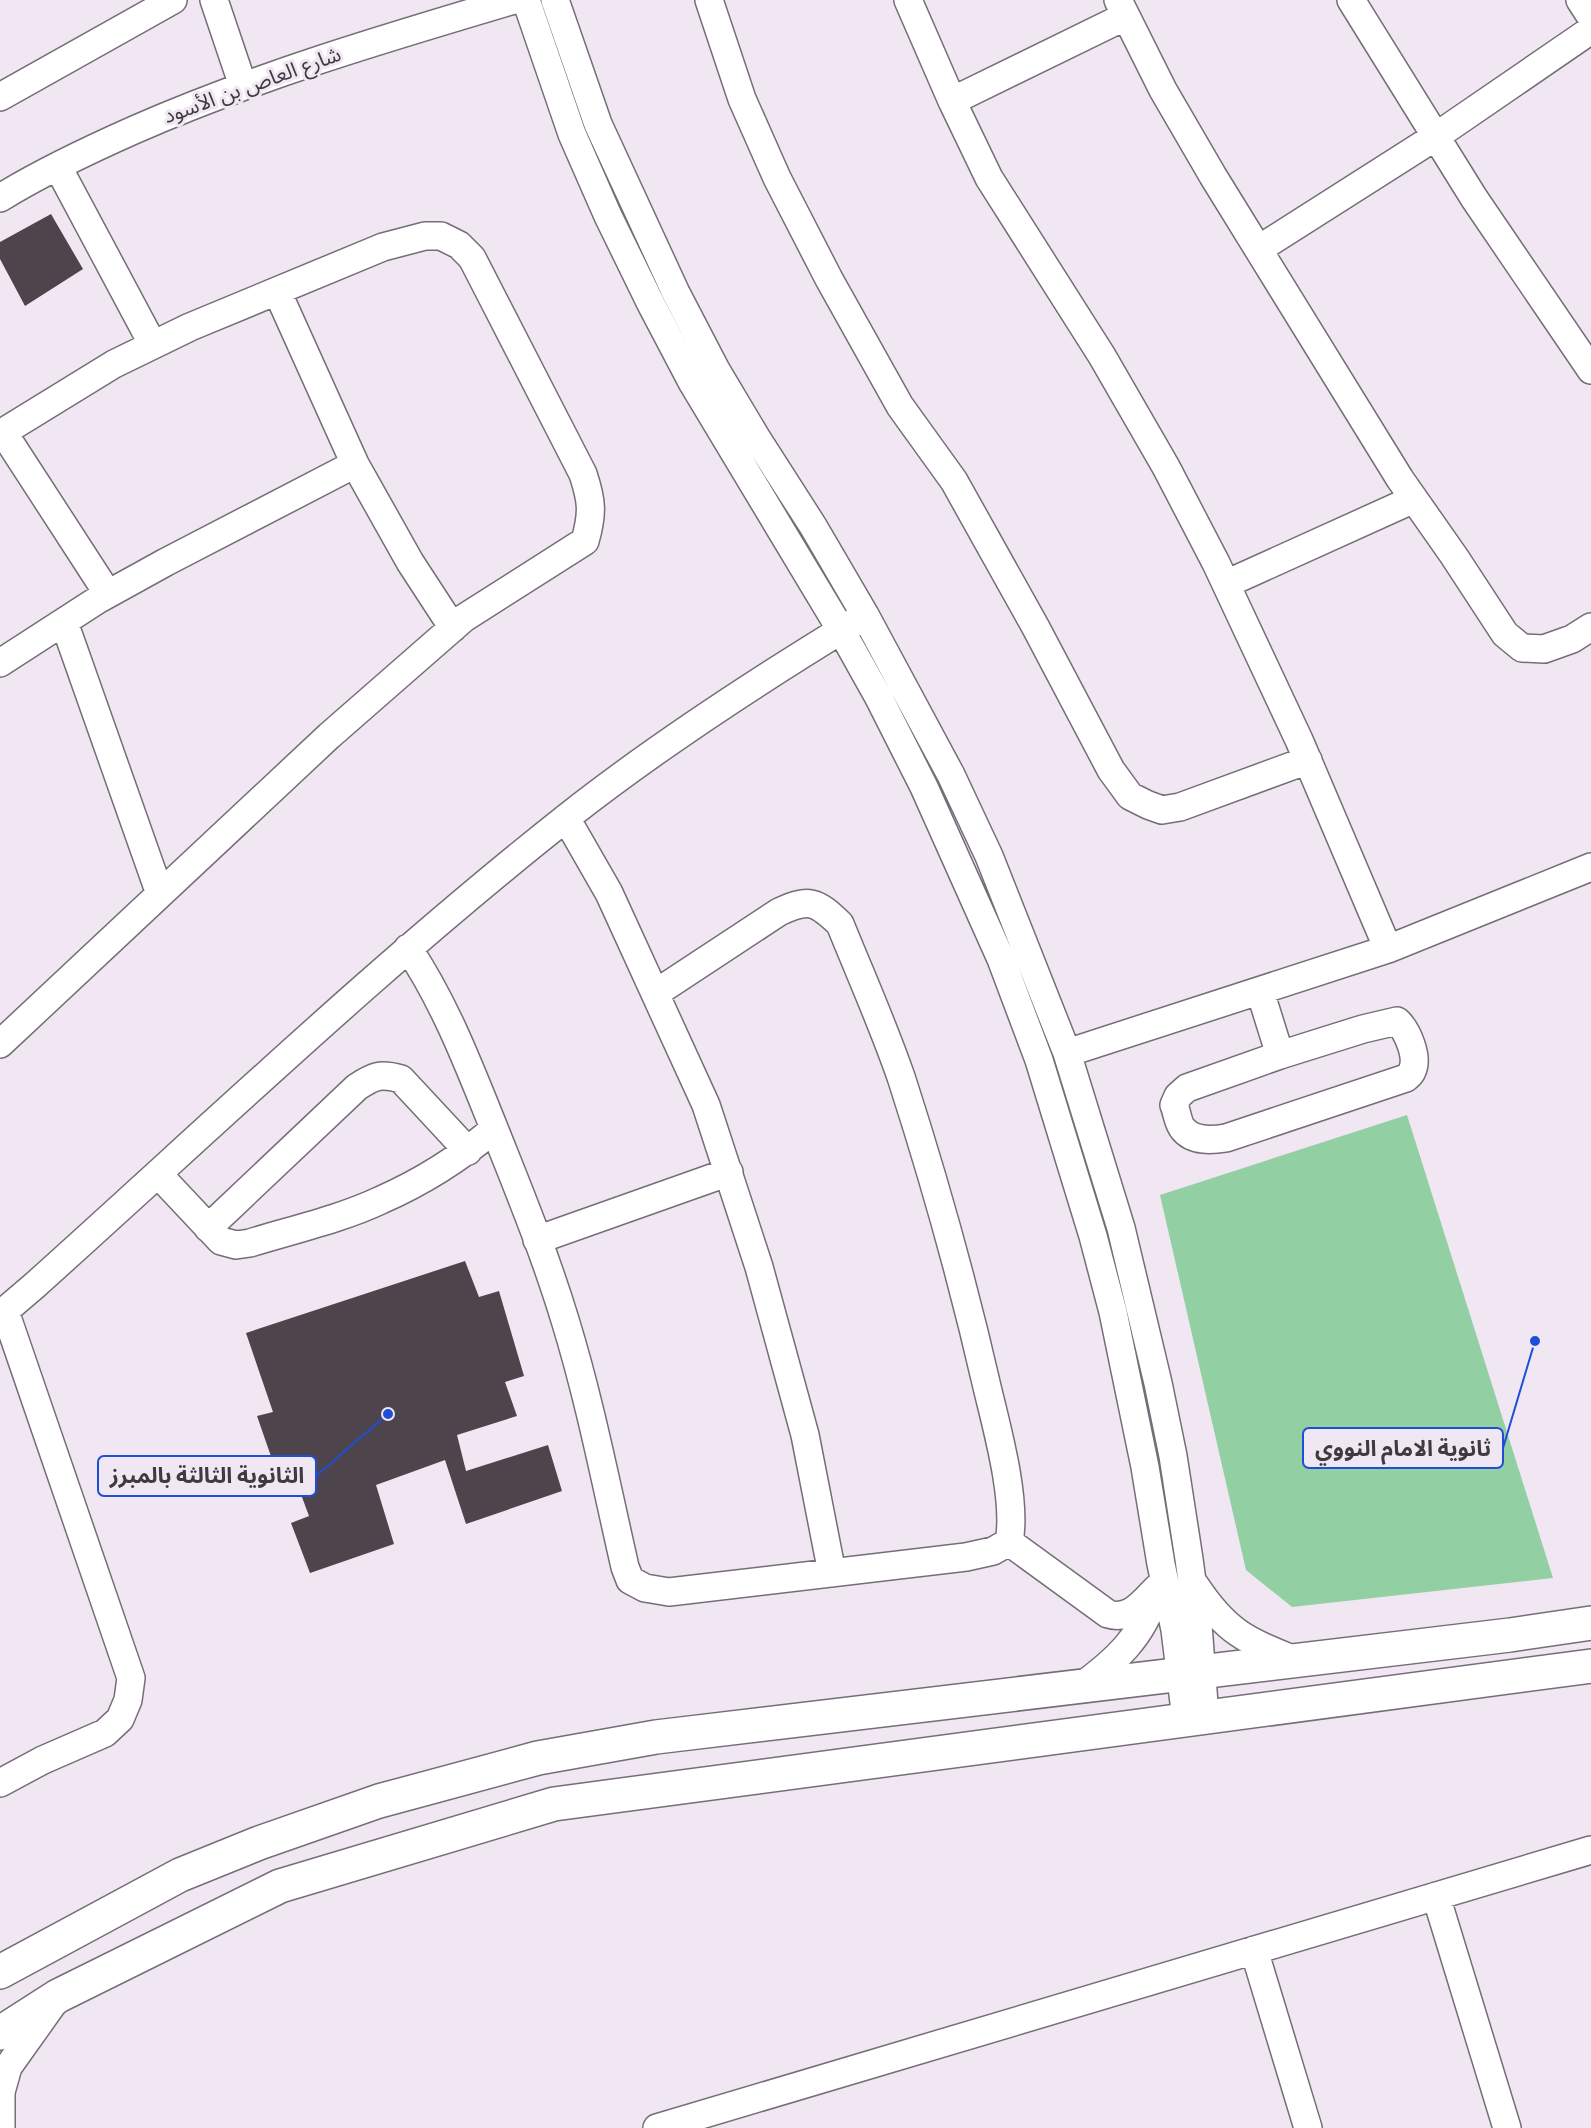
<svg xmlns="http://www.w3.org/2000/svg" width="1591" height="2128" font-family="Poppins,'Noto Sans Arabic',sans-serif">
<rect width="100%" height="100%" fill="#f0e7f3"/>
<path fill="#92cfa3" d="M1407,1115L1553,1578L1292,1607L1246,1570L1160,1195Z"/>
<path fill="#4e444c" d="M51,214L83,269L25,306L0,259V242Z
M465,1261L479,1297L499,1291L524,1376L505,1382L517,1416L457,1435L466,1471L548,1445L562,1491L466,1524L445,1460L376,1485L394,1544L310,1573L291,1523L309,1516L289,1462L274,1465L257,1416L273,1412L246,1333Z"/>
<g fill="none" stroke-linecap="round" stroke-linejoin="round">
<defs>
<path id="minor" d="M214,0L243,86
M526,0L572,134L608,216L651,304L692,382L841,630L879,698L924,787L1001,959L1039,1060L1093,1236L1113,1312L1145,1467L1161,1564L1175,1630L1186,1719
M555,0L598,124L676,293L716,370L756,437L813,526L865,615L951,775L989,856L1067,1053L1121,1228L1158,1383L1173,1456L1189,1559L1198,1625L1205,1717
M709,0L742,99L777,178L829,279L900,406L954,481L1035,626L1111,770L1130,796L1148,805L1162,810L1180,807L1308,760
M908,0L952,101L989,178L1102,356L1166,467L1216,563L1299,740L1388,949
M1118,0L1163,90L1213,176L1400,479L1454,556L1505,634L1522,648L1544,649L1572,639L1591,627
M1351,0L1474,198L1591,370
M1580,0L1591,17
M0,97L173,0
M952,101L1126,16
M58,167L153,345
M0,198C42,172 89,150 134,130C257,76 386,38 514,0
M1259,249L1435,137L1591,30
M277,291L355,464L410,562L453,628
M3,432L108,594
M0,434L114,364L190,327L383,247L425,236H441L459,245L472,258L583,474C592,501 593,513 585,541L464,618L329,736L0,1044
M1226,584L1414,499
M64,622L160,894
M0,663L99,599L166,562L355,464
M566,818L609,893L706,1105L759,1267L805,1435L832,1573
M408,948C445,1003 469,1066 494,1128C519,1191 545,1254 565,1320C590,1401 606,1484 625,1567L630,1580L645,1588L669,1592L966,1557L993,1551L1009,1542C1017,1502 998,1432 988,1391C964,1286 935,1182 902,1080C884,1027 861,976 840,924C816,901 809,898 779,912L656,993
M1260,991L1280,1055
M1397,1021C1407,1030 1419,1057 1412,1071C1411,1074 1408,1076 1406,1078L1226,1138C1213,1140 1193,1142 1183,1129C1178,1124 1177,1112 1174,1105L1178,1096L1187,1088L1280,1055L1363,1029Z
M1067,1053L1388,949L1591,867
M158,1174L221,1241L236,1245L250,1243C292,1230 341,1219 381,1200C422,1182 460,1158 494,1129
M208,1228L357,1087C374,1076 380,1073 401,1079L468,1151
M537,1240L729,1172
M0,1315L34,1286C210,1128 380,965 566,818C657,746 756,682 856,621
M1009,1542L1108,1614C1130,1621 1143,1602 1157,1588
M1195,1585C1226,1632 1245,1640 1297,1661
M1080,1687C1115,1662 1143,1636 1155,1595
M0,1783L43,1760L105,1733L120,1719L128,1700L131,1678L5,1311
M1436,1896L1507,2128
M1254,1950L1308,2128
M1,2128V2092L8,2067L55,2001
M657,2128L1591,1850"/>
<path id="major" d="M0,1972L180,1875L259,1843L379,1801L538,1758L656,1737L1510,1635L1591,1623
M0,2033L58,1996L280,1886L554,1804L1591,1666"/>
</defs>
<use href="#minor" stroke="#756d77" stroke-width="30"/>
<use href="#major" stroke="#756d77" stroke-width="36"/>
<use href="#minor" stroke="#fff" stroke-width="27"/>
<use href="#major" stroke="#fff" stroke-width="33"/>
</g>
<g text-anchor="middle" stroke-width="6" stroke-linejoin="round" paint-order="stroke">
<g font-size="21" fill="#3e3a3f" stroke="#f0e7f3">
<text transform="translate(252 85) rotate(-20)" y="7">شارع العاص بن الأسود</text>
</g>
</g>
<path fill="none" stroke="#1d4ed8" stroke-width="2" d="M1535 1341L1503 1448M388 1414L316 1476"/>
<g fill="#1d4ed8" stroke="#f0e7f3" stroke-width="2">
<circle cx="1535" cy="1341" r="6"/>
<circle cx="388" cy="1414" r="6"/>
</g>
<g fill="#f0e7f3" stroke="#1d4ed8" stroke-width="2">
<rect x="1303" y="1428" width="200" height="40" rx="6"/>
<rect x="98" y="1456" width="218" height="40" rx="6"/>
</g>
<g font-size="22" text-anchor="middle" font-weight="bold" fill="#3e3a3f">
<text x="1403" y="1456">ثانوية الامام النووي</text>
<text x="207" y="1483">الثانوية الثالثة بالمبرز</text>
</g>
</svg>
